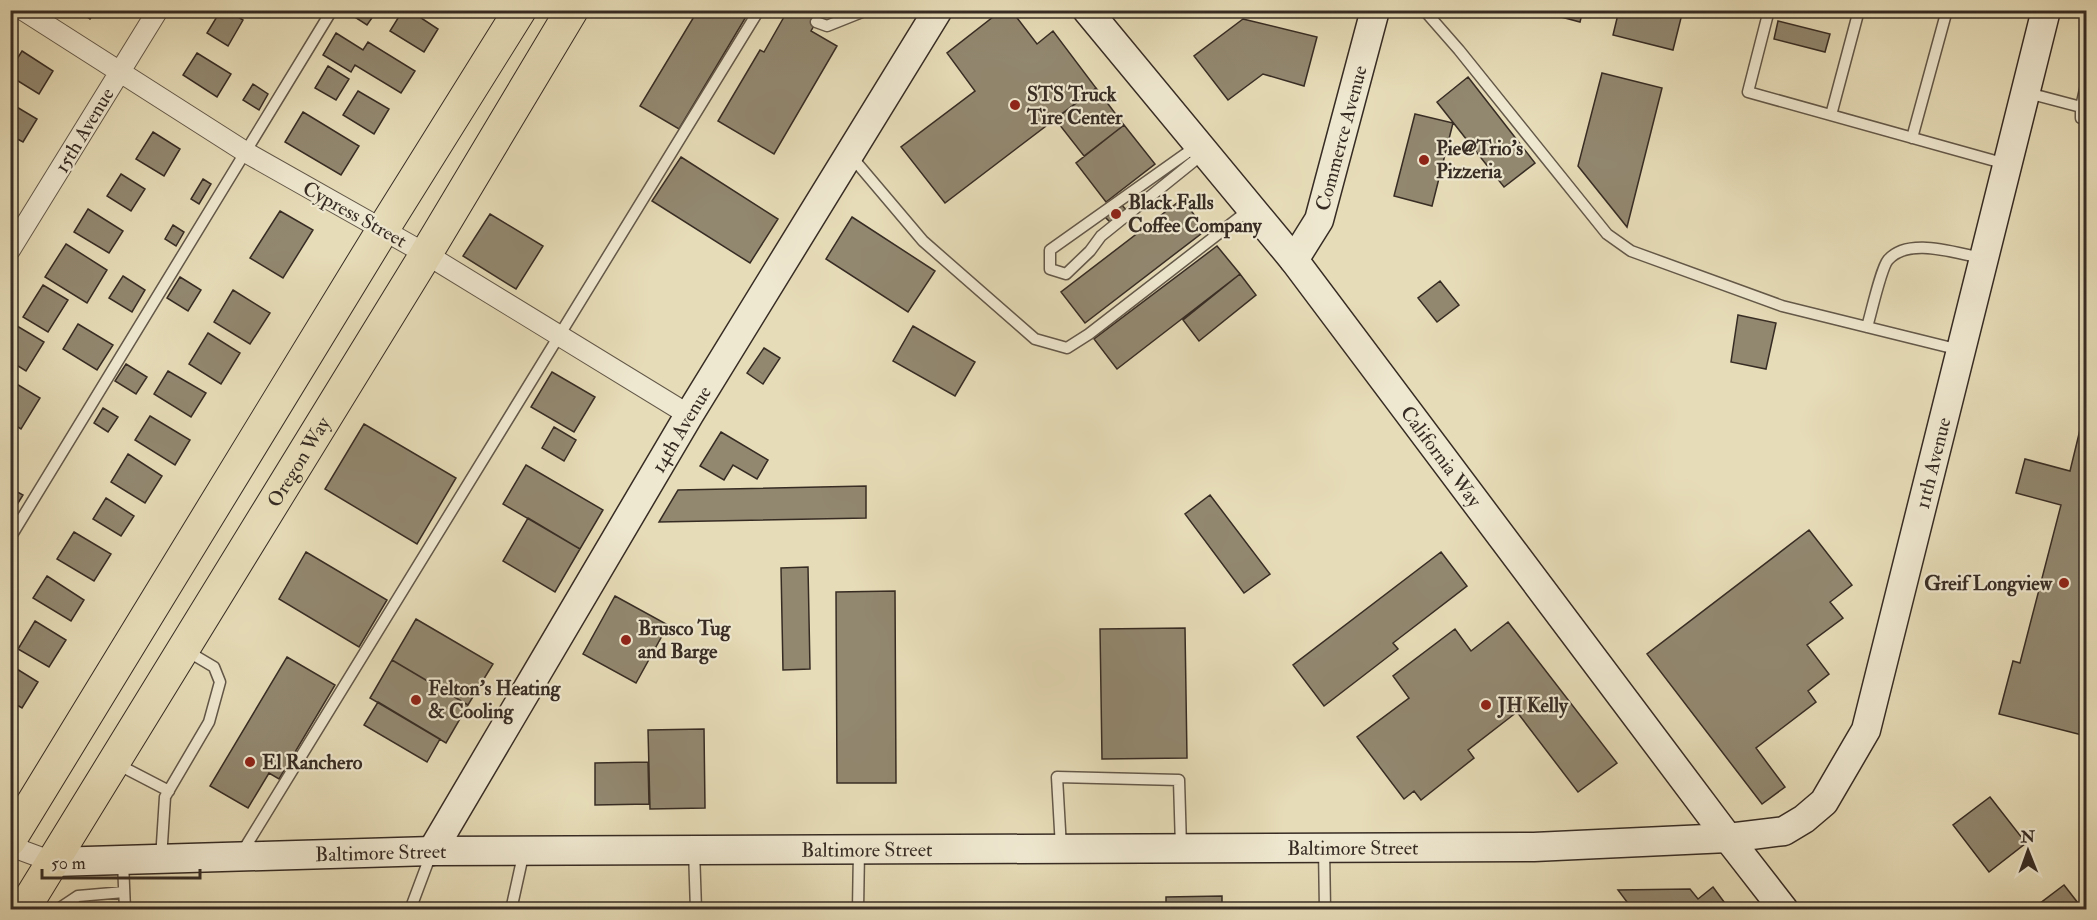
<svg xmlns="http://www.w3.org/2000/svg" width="2097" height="920" font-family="'IM FELL Double Pica',serif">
<rect width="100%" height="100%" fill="#e6dcb7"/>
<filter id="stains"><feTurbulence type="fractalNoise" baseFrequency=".00333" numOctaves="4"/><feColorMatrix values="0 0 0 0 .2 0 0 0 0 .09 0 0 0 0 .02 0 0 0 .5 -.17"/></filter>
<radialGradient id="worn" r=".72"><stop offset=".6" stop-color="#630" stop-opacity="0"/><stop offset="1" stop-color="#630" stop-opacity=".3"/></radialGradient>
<path fill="#928870" stroke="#372c24" stroke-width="1.5" d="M77,10H96L90,19Z
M221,10H227L243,20L228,46L207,33Z
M352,10H367L374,15L367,25L350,14Z
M403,10H409L438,29L424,52L390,31Z
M698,10H750L679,129L640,106Z
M788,10H823L811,31L837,46L774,154L718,121L760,50L764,52Z
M1002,10H1011L1037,44L1053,31L1096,88L945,203L901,147L975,91L947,53Z
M1535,10H1583L1580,22Z
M1619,10H1683L1673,50L1613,35Z
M1243,19L1317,37L1304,86L1263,74L1228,100L1194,56Z
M1778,21L1830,34L1825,52L1774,39Z
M336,33L363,50L368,42L415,71L401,93L355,65L351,72L323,55Z
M22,51L53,71L39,94L10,76V70Z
M197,53L231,74L217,97L183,75Z
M328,66L349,79L336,100L315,88Z
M1602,73L1662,88L1627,227L1578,166Z
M1468,77L1535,163L1504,187L1437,102Z
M253,84L268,94L259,110L243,100Z
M1096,88L1124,125L1084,156L1055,119Z
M358,91L389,109L374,134L343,115Z
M10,103L37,119L23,142L10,135Z
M303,112L359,146L341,175L285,142Z
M1415,114L1453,123L1432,206L1394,196Z
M1124,125L1155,164L1106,202L1076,163Z
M153,132L180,149L164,176L136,159Z
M681,157L778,219L750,263L652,201Z
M121,174L145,189L131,211L107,196Z
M203,179L211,184L199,204L191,199Z
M1182,199L1206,230L1085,323L1061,292Z
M1121,204L1127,211L1111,223L1105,217Z
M88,209L123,231L109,253L74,232Z
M280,211L313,230L283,278L250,258Z
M490,214L543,246L516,289L463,256Z
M852,217L935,271L908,312L826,259Z
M173,225L184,232L176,246L165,239Z
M66,244L107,270L87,303L45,277Z
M1217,246L1240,274L1117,369L1094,339Z
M1240,274L1256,295L1199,341L1183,320Z
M123,276L145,290L132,312L109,298Z
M180,277L201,290L188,311L167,298Z
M1440,281L1459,305L1437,322L1418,298Z
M43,285L68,300L48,332L23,317Z
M233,290L270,313L250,344L214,322Z
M1738,315L1776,323L1766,369L1731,362Z
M78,324L113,345L97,370L63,349Z
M17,326L44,342L26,371L10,361V335Z
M913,326L975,362L955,396L893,361Z
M208,333L240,353L221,384L189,364Z
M764,348L780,358L763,384L747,373Z
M126,364L147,377L136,394L115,381Z
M168,371L206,393L191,417L154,394Z
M552,372L595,397L574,432L531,407Z
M10,380L40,398L21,429L10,422Z
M2086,405V736L1999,714L2013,661L2020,663L2061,505L2016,493L2025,459L2070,471Z
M103,408L118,417L108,432L94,423Z
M150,416L190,440L175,465L135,440Z
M364,424L456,478L417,544L325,489Z
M554,427L576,440L564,461L542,448Z
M721,432L768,460L757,479L733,465L724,480L700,466Z
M128,454L162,476L145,503L111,482Z
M526,465L603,510L580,549L503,504Z
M866,486V518L659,522L678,490Z
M10,488L23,495L10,516Z
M1210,495L1270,574L1244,593L1185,514Z
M106,498L134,516L121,536L93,519Z
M528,518L580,549L555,592L503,561Z
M1809,530L1852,585L1830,602L1843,618L1807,645L1829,674L1808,691L1816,702L1756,748L1785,787L1762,804L1647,654Z
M74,532L111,554L94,581L57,559Z
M306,552L387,600L359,647L279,599Z
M1441,552L1467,586L1393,643L1398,649L1324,706L1293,665Z
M808,567L810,669L783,670L781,568Z
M47,576L84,600L71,621L33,598Z
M895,591L896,783H837L836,592Z
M615,596L668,625L636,683L583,654Z
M416,619L493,664L468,705L392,660Z
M35,621L66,640L49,667L18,649Z
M1508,622L1617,763L1578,792L1517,712L1468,750L1474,758L1421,800L1414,791L1404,799L1357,737L1409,698L1393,676L1455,629L1471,651Z
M1185,628L1187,758L1102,759L1100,629Z
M287,657L335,685L279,779L269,773L248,808L210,786Z
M392,660L468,705L446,743L370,698Z
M12,666L38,682L22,708L10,701Z
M378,702L440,739L427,762L364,725Z
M704,729L705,808L650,809L648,730Z
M648,762L649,804L595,805V763Z
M1990,797L2026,843L1989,872L1953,825Z
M2064,885L2078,903L2070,910H2031Z
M1713,887L1730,910H1633L1618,890L1690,889L1698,899Z
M1222,896V910H1166V897Z
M680,907V910H625V908Z"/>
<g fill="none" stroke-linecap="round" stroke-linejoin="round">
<defs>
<path id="lane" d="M1424,10L1459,50L1607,234L1631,251L1782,306L1960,350
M1769,10L1748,92L2006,164
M816,22L827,26L867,10
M2028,93L2081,107L2086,85
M2081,107V118L2086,119
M1831,115L1859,10
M1912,138L1947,10
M1198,145L1050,250V269L1066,274L1090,251L1101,236L1204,153
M851,156L923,241L1035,339L1067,348L1089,334L1249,210
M1867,327C1871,314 1881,268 1888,260C1909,236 1957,254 1983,258
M10,538L332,10
M117,764L169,791
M1061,848L1057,777L1179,780L1181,847
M1324,848L1325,910
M694,850L696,910
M241,854L759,10
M161,859L165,797L209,722L220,682L214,667L187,651
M123,862L125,910
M57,910L78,896L124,892
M410,910L431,854
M511,910L524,851
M858,910L859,850"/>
<path id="street" d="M23,10L247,153L426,254L689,415
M10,250L158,10
M10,846L53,862"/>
<g id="secondary">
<path id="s1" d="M1087,10L1294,260L1728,838L1784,910"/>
<path id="s2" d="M1294,260L1319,220L1375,10"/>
<path id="s3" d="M432,851L689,415L938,10"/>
<path id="s4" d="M53,862L432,851L1534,847L1728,838L1784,831L1804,819L1824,802L1866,730L2046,10"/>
</g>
<g id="primary">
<path d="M10,840L382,231L520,10"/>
<path id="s5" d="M23,910L426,254L572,10"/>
</g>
</defs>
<use href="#lane" stroke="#635849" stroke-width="13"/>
<use href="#street" stroke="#635849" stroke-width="22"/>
<use href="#secondary" stroke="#372c24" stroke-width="31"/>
<use href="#primary" stroke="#372c24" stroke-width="34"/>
<use href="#lane" stroke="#efe8d0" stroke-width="10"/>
<use href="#street" stroke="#efe8d0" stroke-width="20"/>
<use href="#secondary" stroke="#efe8d0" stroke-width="28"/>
<use href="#primary" stroke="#e6dcb7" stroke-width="32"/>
</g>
<g fill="#8f2418" stroke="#efe8d0" stroke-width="2">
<circle cx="1015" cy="105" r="6"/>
<circle cx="1424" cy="160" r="6"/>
<circle cx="1116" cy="214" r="6"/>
<circle cx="2064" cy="583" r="6"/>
<circle cx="626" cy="640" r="6"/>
<circle cx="416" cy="700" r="6"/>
<circle cx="1486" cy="705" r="6"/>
<circle cx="250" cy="762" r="6"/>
</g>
<g text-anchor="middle" stroke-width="4.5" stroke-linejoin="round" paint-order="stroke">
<g font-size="20" font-weight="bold" fill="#372c24" stroke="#efe8d0" text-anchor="start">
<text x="1027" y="101">STS Truck<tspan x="1027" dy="23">Tire Center</tspan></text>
<text x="1436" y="155">Pie@Trio's<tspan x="1436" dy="23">Pizzeria</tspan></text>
<text x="1128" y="209">Black Falls<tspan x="1128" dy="23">Coffee Company</tspan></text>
<text x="2052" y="590" text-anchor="end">Greif Longview</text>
<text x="638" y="635">Brusco Tug<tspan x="638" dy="23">and Barge</tspan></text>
<text x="428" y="695">Felton's Heating<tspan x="428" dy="23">&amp; Cooling</tspan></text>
<text x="1498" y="712">JH Kelly</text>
<text x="262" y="769">El Ranchero</text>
</g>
<g font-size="20" fill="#372c24" stroke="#efe8d0">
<text transform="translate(84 130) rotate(-59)" y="7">15th Avenue</text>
<text dy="7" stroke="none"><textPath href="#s2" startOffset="132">Commerce Avenue</textPath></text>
<text transform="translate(355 214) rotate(29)" y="7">Cypress Street</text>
<text dy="7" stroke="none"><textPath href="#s3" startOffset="490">14th Avenue</textPath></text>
<text dy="7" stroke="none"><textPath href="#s1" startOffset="570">California Way</textPath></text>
<text dy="7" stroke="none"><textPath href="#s5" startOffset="526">Oregon Way</textPath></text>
<text dy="7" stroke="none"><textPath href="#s4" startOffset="2140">11th Avenue</textPath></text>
<text dy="7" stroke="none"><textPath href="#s4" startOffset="1300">Baltimore Street</textPath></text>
<text dy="7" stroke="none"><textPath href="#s4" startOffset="814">Baltimore Street</textPath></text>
<text dy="7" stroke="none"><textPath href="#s4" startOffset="328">Baltimore Street</textPath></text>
</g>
</g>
<rect width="2097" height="920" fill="none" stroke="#e6dcb7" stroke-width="36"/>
<rect x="12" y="12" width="2073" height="896" fill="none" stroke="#372c24" stroke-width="3"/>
<rect x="18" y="18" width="2061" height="884" fill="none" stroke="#372c24" stroke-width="1.5"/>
<g transform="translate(2028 851) rotate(359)" stroke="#efe8d0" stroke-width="4.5" paint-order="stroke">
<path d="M0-4.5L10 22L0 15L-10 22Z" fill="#372c24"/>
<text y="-9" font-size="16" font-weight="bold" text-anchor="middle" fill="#372c24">N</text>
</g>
<path d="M42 869v9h158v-9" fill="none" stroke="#372c24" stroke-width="3"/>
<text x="51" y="869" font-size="18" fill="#372c24" stroke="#efe8d0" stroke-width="4.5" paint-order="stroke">50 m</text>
<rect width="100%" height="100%" filter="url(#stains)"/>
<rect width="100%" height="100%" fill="url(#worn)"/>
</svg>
